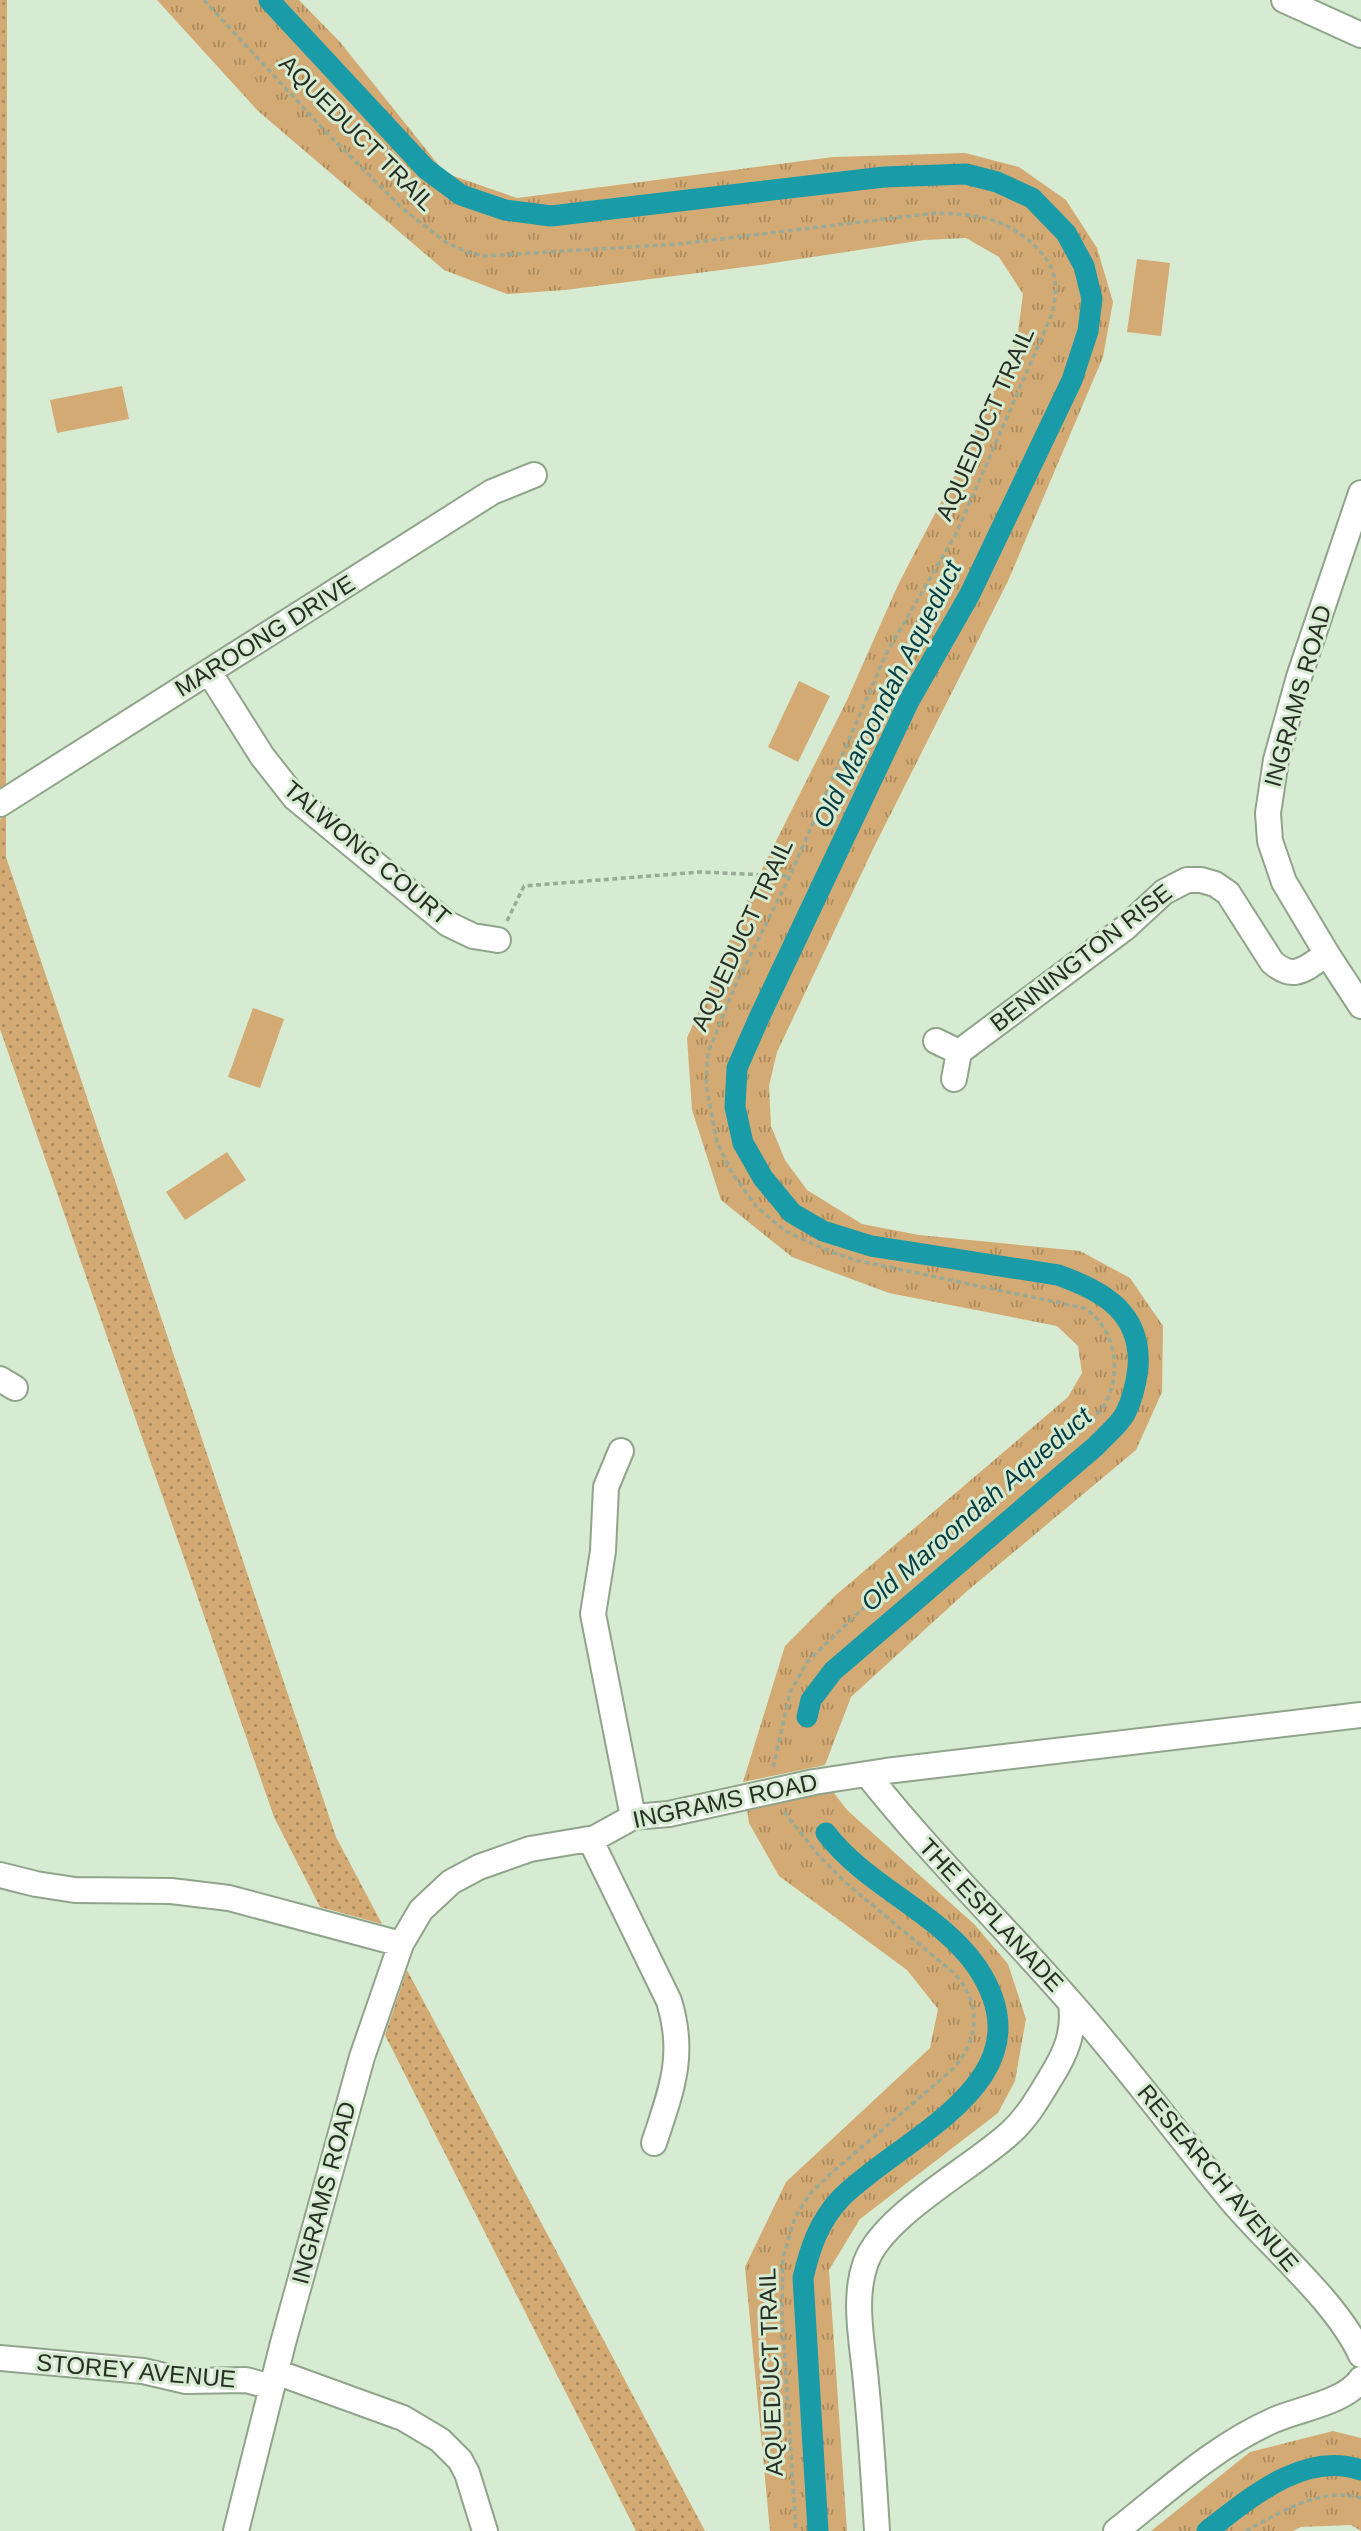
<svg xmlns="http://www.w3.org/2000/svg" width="1361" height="2531" font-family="Helvetica,sans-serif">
<defs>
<pattern id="grass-dots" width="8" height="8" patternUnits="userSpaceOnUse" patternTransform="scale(1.75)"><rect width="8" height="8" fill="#d3aa73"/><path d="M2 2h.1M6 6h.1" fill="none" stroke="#ab8b5e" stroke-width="1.8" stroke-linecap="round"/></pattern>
<pattern id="park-tufts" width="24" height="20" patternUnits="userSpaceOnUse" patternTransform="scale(1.75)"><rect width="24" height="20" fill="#d3aa73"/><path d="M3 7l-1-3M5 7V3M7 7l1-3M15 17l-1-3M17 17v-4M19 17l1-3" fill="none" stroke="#ab8b5e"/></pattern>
</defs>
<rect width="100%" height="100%" fill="#d6ebd1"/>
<path fill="url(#grass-dots)" d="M0,0H7L6,787L0,791Z
M6,815V857L336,1837L382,1924L320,1907L274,1817L0,1029V819Z
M407,1970L705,2531H636L385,2035Z"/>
<path fill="url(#park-tufts)" d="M157,0H299L340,42L445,173L517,198L833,157L965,153L1019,167L1066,200L1097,248L1113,302L1103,357L1008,581L873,849L777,1052L769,1086L771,1126L785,1160L807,1190L862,1224L919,1235L1080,1251L1130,1278L1163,1326L1162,1392L1136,1450L966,1592L851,1697L825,1765L743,1782L785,1646L836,1595L1068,1397L1082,1373L1078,1346L1057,1326L889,1293L792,1257L721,1200L692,1110L687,1038L750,893L847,700L898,585L955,475L1017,340L1023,294L999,257L966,238L924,240L767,264L565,290L507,294L444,270L258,111Z
M831,1789L847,1810L975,1925L1008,1964L1026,2019L1015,2081L998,2113L860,2219L829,2270L847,2531H770L745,2267L786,2182L930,2048L938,2009L907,1970L779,1876L749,1823L747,1809Z
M1333,2431L1361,2438V2531L1351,2525L1301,2527L1293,2531H1151L1250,2452Z"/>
<path fill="#d3aa73" d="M1137,259L1170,263L1161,336L1127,332Z
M122,386L129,419L57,433L50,400Z
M799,681L830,696L798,762L768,747Z
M253,1008L284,1019L260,1088L228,1077Z
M227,1152L246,1180L185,1220L166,1192Z"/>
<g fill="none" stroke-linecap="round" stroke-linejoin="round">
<path stroke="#1a9ba8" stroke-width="21" d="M269,0L426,169L461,195L505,210L551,216L884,177L966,174L997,182L1032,198L1066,233L1084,266L1092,299L1088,331L1072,380L970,594L909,701L759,1018L737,1068L735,1107L743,1143L763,1178L792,1213L823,1231L871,1246L1058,1275C1104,1291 1142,1313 1138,1368C1136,1384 1133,1399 1125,1414C1118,1426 1105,1436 1096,1446L833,1671L811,1700L807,1717
M818,2531L803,2278C810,2248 819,2221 841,2198C904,2135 1053,2081 977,1967C940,1913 866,1886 826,1833
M1207,2531C1249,2499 1304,2450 1361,2470"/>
<defs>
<path id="minor" d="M1284,0L1361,35
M1361,493L1299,677L1276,760L1268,813L1270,841L1284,882L1327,954L1361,1006
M209,672L262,756L295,798L448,924L473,936L498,940
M0,804L492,492L534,475
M936,1041L959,1052L954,1079
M959,1052L1125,928L1164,892L1187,880H1201L1215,884L1228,893L1272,962C1294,982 1306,968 1327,954
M0,1379L15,1388
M621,1451L606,1487L603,1551L593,1614L633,1817
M867,1774C931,1855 1004,1926 1072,2004C1128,2067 1178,2136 1232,2201C1271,2247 1337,2302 1361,2355
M590,1839L669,2001C686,2056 671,2091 654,2143
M0,1875L36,1884L75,1890L171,1891L229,1898L401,1944
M0,2358L143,2371L186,2381L246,2380L272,2387
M276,2372L403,2418L440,2440L460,2460L467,2473L485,2531
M236,2531L283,2343L362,2057L401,1944L421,1910L451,1882L479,1867L530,1849L595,1838L633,1817L669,1814L814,1782L886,1771L1361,1715
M877,2531C874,2482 871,2432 866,2383C863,2345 852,2299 866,2262C883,2215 972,2168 1010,2133C1027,2118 1039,2097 1051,2077C1066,2053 1075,2032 1071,2003
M1116,2531C1167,2491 1215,2446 1274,2420C1299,2409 1346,2402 1361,2379"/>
</defs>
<use href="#minor" stroke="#90a48b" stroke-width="28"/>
<path stroke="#9aaa96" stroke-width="3.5" stroke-dasharray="5 3.5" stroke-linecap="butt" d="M204,0L324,130L403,209L447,243L467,252L483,256L679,244L935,213C955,214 976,214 995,221C1019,229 1052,254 1055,281C1057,292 1054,303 1052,314L956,534L887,652L790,876L735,986L708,1053L706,1085L717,1142L732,1173L756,1206L785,1231L829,1251L855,1260L1084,1308C1114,1326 1122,1369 1107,1400C1102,1411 1091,1420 1082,1429L859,1612L808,1661L790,1692L773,1768
M507,921L524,886L700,872L790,876
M784,1812L820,1857L846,1883L955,1974C982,2005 979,2039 953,2069L828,2176L810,2194L795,2217L783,2258L782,2315L796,2531
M1246,2531C1279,2513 1321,2486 1361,2498"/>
<use href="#minor" stroke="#fff" stroke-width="24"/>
</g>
<g text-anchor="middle" stroke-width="6" stroke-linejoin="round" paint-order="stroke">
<g font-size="24" fill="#272f25" stroke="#d6ebd1">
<text transform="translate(357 133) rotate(45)" y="8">AQUEDUCT TRAIL</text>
<text transform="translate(985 424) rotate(-66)" y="8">AQUEDUCT TRAIL</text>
<text transform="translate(265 636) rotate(-32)" y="8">MAROONG DRIVE</text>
<text transform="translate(1298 696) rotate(-74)" y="8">INGRAMS ROAD</text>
<text transform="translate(367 853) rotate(40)" y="8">TALWONG COURT</text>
<text transform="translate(742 935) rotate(-65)" y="8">AQUEDUCT TRAIL</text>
<text transform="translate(1081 958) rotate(-38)" y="8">BENNINGTON RISE</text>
<text transform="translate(725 1801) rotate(-12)" y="8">INGRAMS ROAD</text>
<text transform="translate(991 1915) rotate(47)" y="8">THE ESPLANADE</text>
<text transform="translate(1218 2178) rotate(50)" y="8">RESEARCH AVENUE</text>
<text transform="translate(324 2193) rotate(-75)" y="8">INGRAMS ROAD</text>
<text transform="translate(136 2371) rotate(5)" y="8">STOREY AVENUE</text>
<text transform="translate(771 2372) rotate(-92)" y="8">AQUEDUCT TRAIL</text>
</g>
<g font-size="26" font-style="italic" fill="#063d43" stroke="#d6ebd1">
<text transform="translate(887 694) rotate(-63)" y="9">Old Maroondah Aqueduct</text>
<text transform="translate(976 1509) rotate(-41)" y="9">Old Maroondah Aqueduct</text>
</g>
</g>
</svg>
